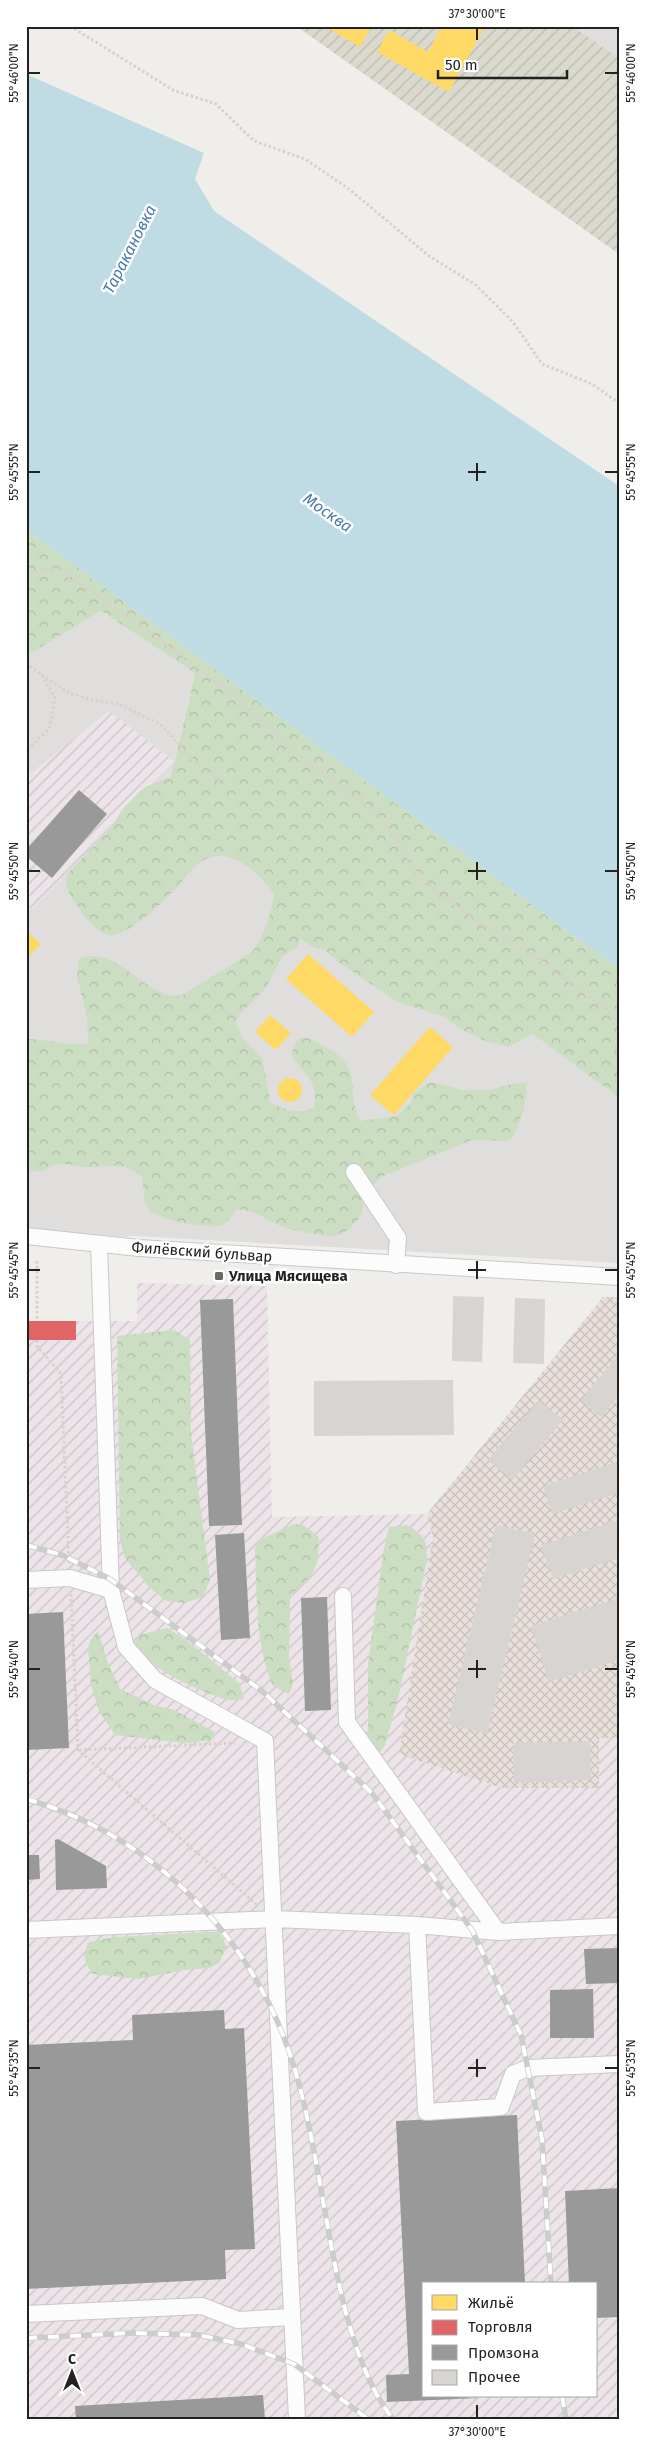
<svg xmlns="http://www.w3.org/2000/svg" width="645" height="2445" font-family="'Fira Sans',sans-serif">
<defs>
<pattern id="industrial-furrows" width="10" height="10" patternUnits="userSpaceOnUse" patternTransform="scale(1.25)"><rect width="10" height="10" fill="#ede4e9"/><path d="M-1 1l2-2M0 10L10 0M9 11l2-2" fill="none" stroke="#cbc3c8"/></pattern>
<pattern id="military-cross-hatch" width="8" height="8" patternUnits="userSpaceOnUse" patternTransform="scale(1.25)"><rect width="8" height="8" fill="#eae0db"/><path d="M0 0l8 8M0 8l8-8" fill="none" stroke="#c8c0bc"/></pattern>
<pattern id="construction-furrows" width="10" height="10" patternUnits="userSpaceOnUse" patternTransform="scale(1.25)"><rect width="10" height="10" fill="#d9d9cd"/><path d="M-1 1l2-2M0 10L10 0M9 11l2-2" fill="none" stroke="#babab0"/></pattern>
<pattern id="forest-crowns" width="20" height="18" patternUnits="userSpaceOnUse" patternTransform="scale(1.25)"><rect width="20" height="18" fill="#cbdec1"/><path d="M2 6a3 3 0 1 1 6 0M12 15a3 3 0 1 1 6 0" fill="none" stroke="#aebea6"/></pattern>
</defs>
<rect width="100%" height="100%" fill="#f0eeeb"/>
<path fill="#dfdedc" d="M572,26H619V58Z
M101,611L195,672L174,762L619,1098V1263L44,1231L26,1226V652L30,654Z"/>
<path fill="url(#industrial-furrows)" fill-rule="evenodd" d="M109,711L174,761L32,909L26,904V777Z
M137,1283L267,1286L272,1517L427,1514L433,1536L399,1754L599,1788V1738L619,1739V2419H26V1321H137ZM424,2284H596V2396H424Z"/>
<path fill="url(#military-cross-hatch)" d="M603,1297H619V1739L599,1738V1788H502L399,1754L433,1536L427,1514Z"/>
<path fill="url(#construction-furrows)" d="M296,26H572L619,58V254Z"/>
<path fill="url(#forest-crowns)" d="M26,529L619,969V1098L533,1034L508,1047L483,1040L460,1029L445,1017L396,1001L337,961L324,949L315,948L300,939L297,947L282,957L266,988L240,1014L236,1022L242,1038L262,1059L271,1103C284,1110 301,1114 314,1108C319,1079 303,1075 291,1054L299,1038C309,1037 315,1041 324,1046C367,1069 343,1086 361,1121L397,1116L410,1104L413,1094L427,1083H436L462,1090H490L516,1083H526L527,1092L523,1111L514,1136L507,1141L472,1140L381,1177L362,1196C364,1208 362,1216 354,1224C350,1229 342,1235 334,1236C324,1236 292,1231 281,1226C265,1220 255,1208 236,1210C232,1215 228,1222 223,1225C212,1230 157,1220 149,1210C143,1203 144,1186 142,1177C124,1160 105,1168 83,1167C75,1166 66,1163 59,1164C44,1166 49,1175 26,1170V1039C47,1039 67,1046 88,1044L87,1018L77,976L79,959C117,942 148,1003 182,995L252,952C264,937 271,914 274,894C258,872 228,842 199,863C190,869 184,880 176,888C164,901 127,938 109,935C97,932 84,917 78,907C70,895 63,887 68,873L112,827L121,811L139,792L147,786L171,777L195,673L101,611L30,654L26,652Z
M174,1330L190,1340L191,1433L210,1580L203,1597L185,1603L166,1601L150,1588L125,1558L120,1539L117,1336Z
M294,1524L303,1525L319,1537C319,1570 314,1575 290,1596L289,1657L293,1684L289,1694L273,1686C255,1645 257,1593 255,1548L259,1540Z
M407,1525C425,1537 427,1538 427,1560L398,1699L385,1745L379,1753L371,1747L368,1738V1663L384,1548L389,1527Z
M167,1628L184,1638L240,1684L244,1699C238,1700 231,1701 225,1699C201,1692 141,1666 135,1642L140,1635Z
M98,1631L108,1663L120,1689L154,1705L174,1710L215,1732L212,1740L185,1743L115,1735L99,1711L91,1685L88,1648L91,1639Z
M211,1932H219L227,1947L219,1963L209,1968L184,1970L138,1979L93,1974C84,1964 82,1953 89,1942L115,1937Z"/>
<path fill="#e0dfde" d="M61,1179L132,1184L128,1237L57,1231Z
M401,1189L602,1202L599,1256L397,1243Z"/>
<path fill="#bfdbe3" d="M26,74L204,153L195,179L214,211L619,486V969L26,529Z"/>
<path fill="#ffd966" d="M324,26H372L360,47Z
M442,26H485L449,92L377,52L389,30L428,52Z
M26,930L41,944L26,959Z
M308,954L374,1012L352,1037L286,979Z
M270,1015L291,1033L276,1050L255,1032Z
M430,1027L453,1047L394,1115L370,1095Z
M278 1090a12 12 0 1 1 24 0a12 12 0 1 1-24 0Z"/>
<path fill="#e06666" d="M26,1321H76V1340H26Z"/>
<path fill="#999" d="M79,790L107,814L52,878L26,856V850Z
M233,1299L242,1525L209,1526L200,1300Z
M244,1533L250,1638L221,1640L215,1535Z
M327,1597L331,1710L305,1711L301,1598Z
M63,1612L69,1748L26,1750V1614Z
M58,1839L106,1866L107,1888L56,1890L55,1840Z
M26,1855H39L40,1879L26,1880Z
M619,1948V1983L586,1984L584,1949Z
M593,1989L594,2038H550V1990Z
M224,2010L225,2029L244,2028L255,2249L225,2250L226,2279L26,2289V2045L133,2040L132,2015Z
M517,2115L525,2284H424V2396L480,2398L387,2402L386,2375L409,2374L396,2121Z
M619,2188V2317L596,2318V2284H569L565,2191Z
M263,2395L265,2419H76L75,2406Z"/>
<path fill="#d7d4d2" d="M453,1296L484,1297L482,1362L452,1361Z
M515,1298L545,1299L544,1364L513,1363Z
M619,1354V1395L601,1417L581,1400Z
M453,1380L454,1435L314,1436V1381Z
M539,1400L563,1420L512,1480L488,1460Z
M619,1461V1493L552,1514L543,1486Z
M619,1520V1558L553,1579L541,1545Z
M496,1525L535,1534L487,1734L448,1724Z
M619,1598V1660L549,1682L531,1626Z
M590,1741L591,1780L514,1782L513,1743Z"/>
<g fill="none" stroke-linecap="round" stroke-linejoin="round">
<defs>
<path id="minor" d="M354,1172L398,1238L396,1265
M26,1236L139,1248L619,1277
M99,1245L111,1590L126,1647L155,1680L265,1741L297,2419
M26,1580L70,1578L111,1590
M343,1596L347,1722L498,1932
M417,1925L426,2112L501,2107L513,2074L528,2068L619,2064
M26,1930L274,1919L417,1925L498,1932L619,1926
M26,2314L202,2306L238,2320L292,2317"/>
</defs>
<use href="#minor" stroke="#c9c8c7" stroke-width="18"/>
<path stroke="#dccecd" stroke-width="3" stroke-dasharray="2.5 2.5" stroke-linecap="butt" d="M70,26L173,90L216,104L254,141L305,159L349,189L429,256L476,285L513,322L542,364L592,384L619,403
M26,574L56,568L125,614L234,695L298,755L380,815L419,877L476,921L509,938L619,1019
M26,663L42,675L55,698L49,729L26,751
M42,675L69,693L93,700L119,704L160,724L194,761L222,783
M37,1261V1321
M37,1340V1346L61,1374L69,1563
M71,1594L78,1750L256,1904
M79,1750L235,1743"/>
<use href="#minor" stroke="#fdfcfc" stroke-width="16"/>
<defs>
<path id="rail" d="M26,1545L62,1555L110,1579L262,1691L372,1793L472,1930L521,2035L542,2139L551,2284
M26,1799C156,1836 257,1941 295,2070C309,2118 317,2168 326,2217C337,2279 353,2369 393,2419
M26,2338L132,2333L199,2335L241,2344L294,2364L368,2419
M562,2396L566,2419"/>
</defs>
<use href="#rail" stroke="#ccc" stroke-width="5.5"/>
<use href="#rail" stroke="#fff" stroke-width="4" stroke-dasharray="11" stroke-linecap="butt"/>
</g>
<path fill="none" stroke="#222" stroke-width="2" d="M477,28V40M28,73H40M605,73H618M477,463V481M28,472H40M468,472H486M605,472H618M477,862V880M28,871H40M468,871H486M605,871H618M477,1261V1279M28,1270H40M468,1270H486M605,1270H618M477,1660V1678M28,1669H40M468,1669H486M605,1669H618M477,2059V2077M28,2068H40M468,2068H486M605,2068H618M477,2405V2418"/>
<rect fill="#6a6968" stroke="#fff" stroke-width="2" x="214" y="1271" width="10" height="10" rx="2.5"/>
<g text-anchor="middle" stroke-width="5" stroke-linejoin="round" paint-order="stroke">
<g font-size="15" fill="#222" stroke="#fff">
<text transform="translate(202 1252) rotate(4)" y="5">Филёвский бульвар</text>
</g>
<g font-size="15" font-weight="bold" fill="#222" stroke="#fff" text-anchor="start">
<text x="229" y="1281">Улица Мясищева</text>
</g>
<g font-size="16" font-style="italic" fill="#4a7aab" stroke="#fff">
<text transform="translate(129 249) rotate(-63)" y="6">Таракановка</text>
<text transform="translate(328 512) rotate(35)" y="6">Москва</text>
</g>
</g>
<rect width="645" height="2445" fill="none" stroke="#ffffff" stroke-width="55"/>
<rect x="422" y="2282" width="175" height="115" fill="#ffffff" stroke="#a7a7a7"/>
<rect x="432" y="2295" width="25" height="15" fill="#ffd966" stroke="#a7a7a7"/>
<text x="468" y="2308" font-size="15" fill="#222222">Жильё</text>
<rect x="432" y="2320" width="25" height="15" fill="#e06666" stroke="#a7a7a7"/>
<text x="468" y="2332" font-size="15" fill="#222222">Торговля</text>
<rect x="432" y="2345" width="25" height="15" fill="#999999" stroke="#a7a7a7"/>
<text x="468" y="2358" font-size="15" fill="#222222">Промзона</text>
<rect x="432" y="2370" width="25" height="15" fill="#d7d4d2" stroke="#a7a7a7"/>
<text x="468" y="2382" font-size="15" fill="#222222">Прочее</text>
<g transform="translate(72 2372)" stroke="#ffffff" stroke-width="4" paint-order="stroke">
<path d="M0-4L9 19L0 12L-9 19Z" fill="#222222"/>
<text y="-8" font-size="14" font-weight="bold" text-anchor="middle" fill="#222222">С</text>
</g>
<path d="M438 70v8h129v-8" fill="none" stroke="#222222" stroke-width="2.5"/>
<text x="445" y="70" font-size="15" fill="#222222" stroke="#ffffff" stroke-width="4" paint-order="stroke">50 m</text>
<rect x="28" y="28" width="590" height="2390" fill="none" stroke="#222" stroke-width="2"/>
<g font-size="12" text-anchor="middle" fill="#222">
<text x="477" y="18">37°30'00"E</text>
<text transform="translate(14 73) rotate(-90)" y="4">55°46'00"N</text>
<text transform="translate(631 73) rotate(-90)" y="4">55°46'00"N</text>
<text transform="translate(14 472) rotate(-90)" y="4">55°45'55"N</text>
<text transform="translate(631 472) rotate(-90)" y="4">55°45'55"N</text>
<text transform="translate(14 871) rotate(-90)" y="4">55°45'50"N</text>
<text transform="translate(631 871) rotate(-90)" y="4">55°45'50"N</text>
<text transform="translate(14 1270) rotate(-90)" y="4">55°45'45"N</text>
<text transform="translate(631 1270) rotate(-90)" y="4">55°45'45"N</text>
<text transform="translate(14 1669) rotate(-90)" y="4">55°45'40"N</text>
<text transform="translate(631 1669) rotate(-90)" y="4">55°45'40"N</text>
<text transform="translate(14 2068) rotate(-90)" y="4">55°45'35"N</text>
<text transform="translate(631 2068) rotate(-90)" y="4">55°45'35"N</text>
<text x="477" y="2436">37°30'00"E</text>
</g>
</svg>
